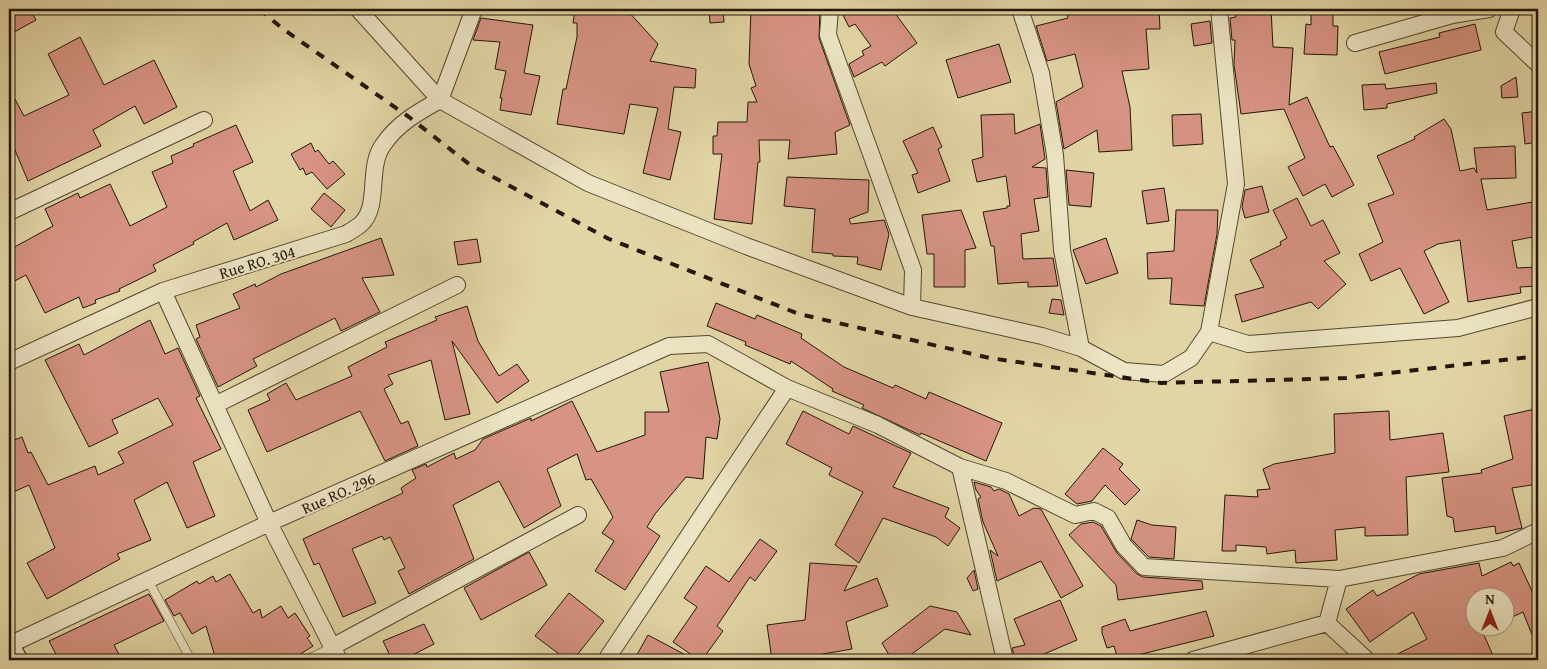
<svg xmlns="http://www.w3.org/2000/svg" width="1547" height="669" font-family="'Gentium Book Plus',serif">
<rect width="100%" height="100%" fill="#e2d5a5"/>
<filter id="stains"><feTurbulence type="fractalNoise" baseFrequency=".004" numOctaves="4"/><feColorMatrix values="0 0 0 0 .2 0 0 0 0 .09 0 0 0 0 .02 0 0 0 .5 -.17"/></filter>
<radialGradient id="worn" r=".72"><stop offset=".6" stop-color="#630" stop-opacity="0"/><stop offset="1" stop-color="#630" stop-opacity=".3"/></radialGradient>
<path fill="#d79383" stroke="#221708" d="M9,9H30L36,20L9,35Z
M575,9H626L658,44L650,61L696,69L695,88L674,87L668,129L681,132L670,180L643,173L658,108L630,104L624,134L557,124L563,89H566L577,37V23H573Z
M709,9H723L724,22L710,23Z
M751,9H820L819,38L850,125L835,132L837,154L788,159L790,140H759L760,162H758L752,224L714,219L722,154H713V136H717L718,122H747L748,102H757L751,88L756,86L749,64Z
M840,9H892L917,43L885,66L882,62L854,77L849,64L864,55L862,51L871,46L855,24L849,27Z
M1066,9H1159L1160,29H1146L1149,69L1122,71L1130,107L1132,150L1099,152L1097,130L1064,149L1056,102L1083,87L1075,54L1047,61L1036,26L1068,18Z
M1235,9H1271L1273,47L1293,48L1289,105L1307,97L1330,147L1333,146L1354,185L1332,197L1325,184L1303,196L1288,167L1305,158L1284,109L1241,114L1234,65L1235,40H1232L1230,18L1236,17Z
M1311,9H1333V26H1338L1337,55L1304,54L1306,24L1311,25Z
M481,18L533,25L524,73L540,76L531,115L500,110L502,98H500L506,71L495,69L500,42L473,40Z
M1210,21L1212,43L1194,46L1191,24Z
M1475,24L1481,50L1385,74L1379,52L1440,37L1439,33Z
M80,37L104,85L154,60L177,107L144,124L135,106L93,130L101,146L28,181L9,136V88L24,116L69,95L48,54Z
M999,44L1011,82L958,98L946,60Z
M1516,77L1518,97L1502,98L1501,86Z
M1436,83L1437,93L1387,104V108L1364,110L1362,85L1385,84L1386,89Z
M1538,111V142L1525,144L1522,113Z
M1014,114L1015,134L1040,124L1045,159L1032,167L1046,168L1048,197L1034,199L1039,231L1021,234L1023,259L1053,258L1058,286L1028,287V282L998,284L994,246H991L983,212L1007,208V206H1010L1006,176L977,182L972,160L983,157L981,115Z
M1201,114L1203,144L1173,146L1172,115Z
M1444,119L1451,129L1460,171L1474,168L1477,173L1474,148L1515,146L1516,178L1481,179L1487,210L1538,201V236L1512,241L1517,268L1538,267V286L1520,287L1521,293L1468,302L1460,240L1438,244L1424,251L1449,302L1424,314L1400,268L1371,281L1359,254L1383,242L1368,204L1394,194L1377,156L1415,139L1414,137Z
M236,125L253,162L233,171L250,211L268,200L278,220L234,240L227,223L193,242L194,244L153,265L156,271L119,289L120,291L95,300L96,303L83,308L79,297L45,313L26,275L9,284V250L53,226L45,209L78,193L80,198L110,184L130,226L167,207L152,172L173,163L171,156L194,146L193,144Z
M933,127L942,147L938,149L950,181L918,193L912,175L918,173L903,141Z
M311,143L315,152L318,150L329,164L333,161L345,174L327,189L312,172L306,175L303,168L300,170L291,154Z
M1066,170L1094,173L1091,207L1069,205Z
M787,177L869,180L868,212L849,219L851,224L884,220L889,234L881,270L857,264L858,257L833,256V254L812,252L815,209L784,206Z
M1262,186L1269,212L1245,218L1242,207L1245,190Z
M1164,188L1169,221L1147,224L1142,191Z
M324,193L345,210L331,227L311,209Z
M1297,198L1311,226L1323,220L1340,253L1324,261L1346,284L1318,309L1311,302L1242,322L1235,295L1264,287L1250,260L1281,245L1280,242L1287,238L1273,210Z
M961,210L976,248L965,250V287H934V254H927L922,215Z
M1176,210H1218L1217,234L1204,306L1170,304L1172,278L1148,279L1147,253L1174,251Z
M381,238L394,275L362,278L380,312L341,331L335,318L253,359L257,366L218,387L196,339L200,337L196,325L240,308L233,294L255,284L256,287L281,274Z
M1106,238L1118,273L1086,284L1073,250Z
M477,239L481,262L458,265L454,242Z
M1052,299L1061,300L1064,315L1049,313Z
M716,303L755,319L757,315L802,334L801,338L844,367L893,388L895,385L926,399L929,392L1002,423L986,461L921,433L920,435L862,408L864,405L832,391L833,389L791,361L790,364L745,345L746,342L707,326Z
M467,306L478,341L499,376L517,364L529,381L497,403L452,341L470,414L445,420L431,360L388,375L393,384L384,389L401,424L408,421L418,446L385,461L360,411L267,452L248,410L270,400L267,394L286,383L296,400L352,376L348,367L387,347L385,342L437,320L435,317Z
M150,320L165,354L178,348L200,396L196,398L221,449L193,462L215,516L187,528L167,482L134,500L151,540L117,554L120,559L47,599L27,563L55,548L29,485L9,494V442L22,437L28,453L31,452L48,485L95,466L98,475L124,463L118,452L173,425L158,398L112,420L118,433L89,447L45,360L79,344L84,355Z
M708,362L720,419L717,439L706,437L703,479L686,477L655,514L647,527L660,536L625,590L595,571L614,541L602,533L613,517L591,479L586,480L577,454L547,469L561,506L524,528L499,481L453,505L474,559L409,594L398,571L405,568L390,537L384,540L382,536L352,549L376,603L343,617L319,563L314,565L303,539L403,493L401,488L416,478L412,470L426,464L427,467L454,453L456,459L475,450L483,439L531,418V421L572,401L597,452L645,435V412H669L660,372Z
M1535,409L1538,422V484L1512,488L1522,528L1496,534L1495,526L1455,532L1453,518L1447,516L1442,478L1482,473L1481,470L1513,459L1504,416Z
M803,411L849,434L853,426L911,453L893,487L949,508L945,517L960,528L948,546L936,537L883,518L859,563L835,545L863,492L829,475L832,468L786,444Z
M1389,411L1390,440L1443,433L1449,472L1406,477L1408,535L1365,536V527L1335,530L1337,560L1296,563L1295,550L1267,554L1266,547L1236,545V551H1222L1225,495L1258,497L1257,490L1270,489L1263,469L1274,464L1335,453L1334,414Z
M1103,448L1123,464L1119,469L1140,490L1125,505L1105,485L1092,501L1077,504L1065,494Z
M974,482L991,487L994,491L999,489L1009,494L1019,516L1034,508L1041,509L1083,586L1061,598L1041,561L997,581L990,550L998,556L983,522L978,499L981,497L976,490Z
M1137,520L1152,525L1176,527L1174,559L1149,557L1131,539Z
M1093,522L1101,526L1117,553L1137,574L1143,577L1202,581L1203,589L1118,600L1116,585L1069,535L1081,524Z
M760,539L777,551L755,581L750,577L717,626L723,631L702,660H699L673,642L697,607L684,598L706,566L729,582Z
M529,552L547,585L481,620L464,588Z
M1511,562L1513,566L1519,563L1538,604V650L1523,612L1504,621V596H1474V626H1480L1495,660H1386L1427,639L1413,612L1370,642L1346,609L1373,590L1377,596L1419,574L1479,563L1482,576Z
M810,563L857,566L844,591L877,578L888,606L846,622L852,649L789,660H772L767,625L805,620Z
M974,570L978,589L973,591L967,578Z
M230,574L253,613L260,609L262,618L281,606L288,618L295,613L310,636L307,638L313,646L291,660H216L206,626L192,634L180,613L174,616L165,600L197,581L199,584L213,576L216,582Z
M569,593L604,621L573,660H567L535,636Z
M149,594L164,621L114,645L122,660H59L49,641Z
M1060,600L1077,640L1030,660H1015L1012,648L1025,645L1014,619Z
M930,606L957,612L971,635L945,629L904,660H892L882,643Z
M1206,611L1214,636L1138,655L1140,660H1118L1114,646L1107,648L1102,633V627L1125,619L1130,631Z
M424,624L434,644L403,660H392L383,641Z
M648,635L695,660H634Z"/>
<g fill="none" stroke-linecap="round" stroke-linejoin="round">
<defs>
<path id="lane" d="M148,580L191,660
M306,660L332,647"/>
<path id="street" d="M358,9L440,100L588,183L746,246L912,307L913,270L828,35L830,9
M1020,9L1041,73L1055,155L1062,250L1081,348
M1512,9L1504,32L1538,64
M1355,43L1452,15L1489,9
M9,212L204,120
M163,291L269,523L339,660
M912,307L1042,336L1081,348L1124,371L1164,374L1191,358L1209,332L1248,344L1458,328L1538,307
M1209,332L1236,184L1219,9
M9,362L163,291L346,234C351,231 358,227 362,223C380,205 367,167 383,145C397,124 418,112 440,100L474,9
M215,405L457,285
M960,467L1005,660
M1327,623L1339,579
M9,645L269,523L669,346L708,344L787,388L878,425L960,467L1006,481L1075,515L1094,511L1108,518L1124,546L1144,567L1339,579L1503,548L1538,531
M332,647L578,515
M606,660L787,388
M1193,660L1327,623L1367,660"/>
<path id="secondary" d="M9,647L16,660"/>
</defs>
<use href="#lane" stroke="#52462f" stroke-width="9"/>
<use href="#street" stroke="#52462f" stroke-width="18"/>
<use href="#secondary" stroke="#221708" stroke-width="24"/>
<use href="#lane" stroke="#ece4c4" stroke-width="8"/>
<use href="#street" stroke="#ece4c4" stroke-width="16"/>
<use href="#secondary" stroke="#ece4c4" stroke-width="22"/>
<path stroke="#221708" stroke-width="4" stroke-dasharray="9 9" stroke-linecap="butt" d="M259,9L283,29L409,117L469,164L609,239L799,314L990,358L1161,383L1346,378L1538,356"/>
</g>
<g text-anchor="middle" stroke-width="4" stroke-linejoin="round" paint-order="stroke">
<g font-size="16" fill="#221708" stroke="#ece4c4">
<text transform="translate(257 262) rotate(-17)" y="6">Rue RO. 304</text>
<text transform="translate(338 493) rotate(-24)" y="6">Rue RO. 296</text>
</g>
</g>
<rect width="1547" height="669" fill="none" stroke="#e2d5a5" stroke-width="30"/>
<rect x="10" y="10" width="1527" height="649" fill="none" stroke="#221708" stroke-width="2.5"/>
<rect x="15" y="15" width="1517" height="639" fill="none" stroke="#221708"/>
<g transform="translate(1490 612)"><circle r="24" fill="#ece4c4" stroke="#9b9279"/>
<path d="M0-4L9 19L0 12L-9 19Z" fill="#8f2418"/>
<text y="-8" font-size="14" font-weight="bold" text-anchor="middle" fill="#221708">N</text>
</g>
<rect width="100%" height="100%" filter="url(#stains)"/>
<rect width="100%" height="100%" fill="url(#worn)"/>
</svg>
